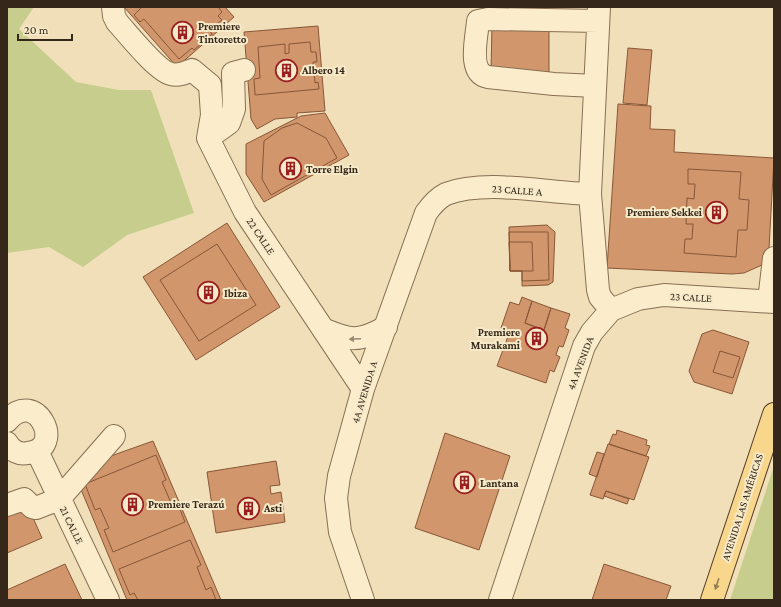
<svg xmlns="http://www.w3.org/2000/svg" width="781" height="607" font-family="'Crimson Pro',serif">
<rect width="100%" height="100%" fill="#f0dfb9"/>
<path fill="#c7ce8d" d="M7,7H34L19,29L76,82L119,90H151L194,213L127,235L83,267L49,247L7,253Z
M774,466V600H730Z"/>
<path fill="#d1966c" stroke="#885737" d="M124,7H225L234,17L177,67Z
M142,7H218L222,12L218,16L222,20L209,30L212,34L194,50L192,48L179,59L144,19L140,22L134,15Z
M492,25L549,26V72L491,71Z
M318,26L325,111L297,113V117L275,119L257,129L251,119L244,32Z
M310,42L311,52H316L317,62H313L315,83L318,82L319,89L255,95L254,79L260,78L258,47L285,44V54L289,53V44Z
M628,48L652,50L647,105L623,103Z
M618,104L651,106L650,129L675,130L674,152L774,158L769,248L762,265L744,273L732,274L607,268Z
M325,113L349,155L264,202L246,174V144L301,116Z
M297,123L326,138L337,158L271,195L262,179L264,141L282,128Z
M688,169L741,172L739,199L749,200L747,230H738L736,257L684,253L685,239H692L693,224H686L687,198L694,199L695,184H688Z
M227,223L280,307L196,360L143,277Z
M547,225L555,232L553,282L548,285L522,286V271H510L509,227Z
M509,232H548L549,280L522,281V271H510Z
M509,242H532L533,271H510Z
M217,244L256,305L199,341L160,280Z
M522,297L532,301L525,323L544,330L551,308L570,314L565,328L569,330L563,347L559,346L556,355L560,357L554,372L550,370L546,383L497,366L510,331L501,328L510,302L519,305Z
M532,301L551,308L544,330L525,323Z
M713,330L749,342L732,394L694,382L689,371L702,334Z
M720,351L740,357L733,378L713,372Z
M617,430L647,440L646,445L650,446L646,456L609,444L613,434L616,435Z
M445,433L510,456L479,550L415,528Z
M153,441L221,600H127L80,487L108,457Z
M608,444L649,457L634,500L606,491L603,499L590,495Z
M597,452L604,454L597,477L589,474Z
M156,455L166,480L162,482L172,505L177,502L185,522L113,552L104,530L109,528L100,508L95,510L85,484Z
M276,461L280,485L270,486L271,494L281,492L285,522L216,533L207,472Z
M606,491L629,499L627,504L604,496Z
M27,504L42,538L7,553V512Z
M190,540L201,565L197,567L206,590L211,587L216,600H138L134,593L130,595L119,569Z
M65,564L82,600H7V590Z
M604,564L671,586L666,600H592Z"/>
<g fill="none" stroke-linecap="round" stroke-linejoin="round">
<defs>
<path id="minor" d="M113,7L114,16L117,22C128,34 157,71 171,74C179,76 185,73 192,70L210,85L212,115L208,138
M599,7L590,194L598,290L600,297L611,310
M595,86L554,84L488,77C467,73 477,37 478,21L488,19L598,21
M208,138L245,212L363,389
M208,138L229,123L234,109L233,73L244,70
M769,301L774,258
M323,329C351,341 359,342 386,327
M7,421C36,386 67,449 28,453C19,455 12,451 7,443
M37,451L108,600
M7,505L24,499L32,507L36,508L59,499L114,436
M363,600L340,532L336,498L339,476L363,389L426,213C431,206 438,198 446,194C485,179 548,193 590,194
M500,600L584,346L592,332L611,310L638,299L664,295L774,302"/>
<path id="major" d="M712,600L774,414"/>
</defs>
<use href="#minor" stroke="#876f53" stroke-width="24"/>
<use href="#major" stroke="#543c28" stroke-width="24"/>
<use href="#minor" stroke="#fbedcc" stroke-width="22"/>
<use href="#major" stroke="#f8d68c" stroke-width="22"/>
</g>
<defs><path id="oneway-solid" d="M-6-.8H1V-3.2L6.5 0L1 3.2V.8H-6Z"/></defs>
<use fill="#988a72" href="#oneway-solid" transform="translate(355 339) rotate(178)"/>
<use fill="#967e52" href="#oneway-solid" transform="translate(717 584) rotate(108)"/>
<defs>
<symbol id="building-ring" viewBox="-11 -11 22 22"><circle r="9.5" fill="#f7eac9" stroke="#9a1f21" stroke-width="1.5"/><path d="M-4-6H4V6H1V3H-1V6H-4ZM-2.5-4.3h1.7v1.8h-1.7ZM.8-4.3h1.7v1.8H.8ZM-2.5-1h1.7V.8h-1.7ZM.8-1h1.7V.8H.8Z" fill="#9a1f21"/></symbol>
</defs>
<g fill-rule="evenodd">
<use href="#building-ring" x="170" y="20" width="25" height="25"/>
<use href="#building-ring" x="274" y="58" width="25" height="25"/>
<use href="#building-ring" x="278" y="156" width="25" height="25"/>
<use href="#building-ring" x="704" y="200" width="25" height="25"/>
<use href="#building-ring" x="196" y="280" width="25" height="25"/>
<use href="#building-ring" x="524" y="326" width="25" height="25"/>
<use href="#building-ring" x="452" y="470" width="25" height="25"/>
<use href="#building-ring" x="120" y="492" width="25" height="25"/>
<use href="#building-ring" x="236" y="496" width="25" height="25"/>
</g>
<g text-anchor="middle" stroke-width="4" stroke-linejoin="round" paint-order="stroke">
<g font-size="11" font-weight="bold" fill="#352719" stroke="#f7eac9" text-anchor="start">
<text x="198" y="30">Premiere<tspan x="198" dy="13">Tintoretto</tspan></text>
<text x="302" y="74">Albero 14</text>
<text x="306" y="173">Torre Elgin</text>
<text x="702" y="216" text-anchor="end">Premiere Sekkei</text>
<text x="224" y="297">Ibiza</text>
<text x="520" y="336" text-anchor="end">Premiere<tspan x="520" dy="13">Murakami</tspan></text>
<text x="480" y="487">Lantana</text>
<text x="148" y="508">Premiere Terazú</text>
<text x="264" y="512">Asti</text>
</g>
<g font-size="11" fill="#352719" stroke="#f7eac9">
<text transform="translate(517 190) rotate(4)" y="4">23 CALLE A</text>
<text transform="translate(261 236) rotate(56)" y="4">22 CALLE</text>
<text transform="translate(691 297) rotate(3)" y="4">23 CALLE</text>
<text transform="translate(580 363) rotate(-69)" y="4">4A AVENIDA</text>
<text transform="translate(364 392) rotate(-73)" y="4">4A AVENIDA A</text>
<text transform="translate(742 507) rotate(-72)" y="4">AVENIDA LAS AMÉRICAS</text>
<text transform="translate(72 525) rotate(64)" y="4">21 CALLE</text>
</g>
</g>
<rect width="781" height="607" fill="none" stroke="#352719" stroke-width="16"/>
<path d="M18 34v6h54v-6" fill="none" stroke="#352719" stroke-width="2"/>
<text x="24" y="34" font-size="12" fill="#352719" stroke="#f7eac9" stroke-width="3" paint-order="stroke">20 m</text>
</svg>
